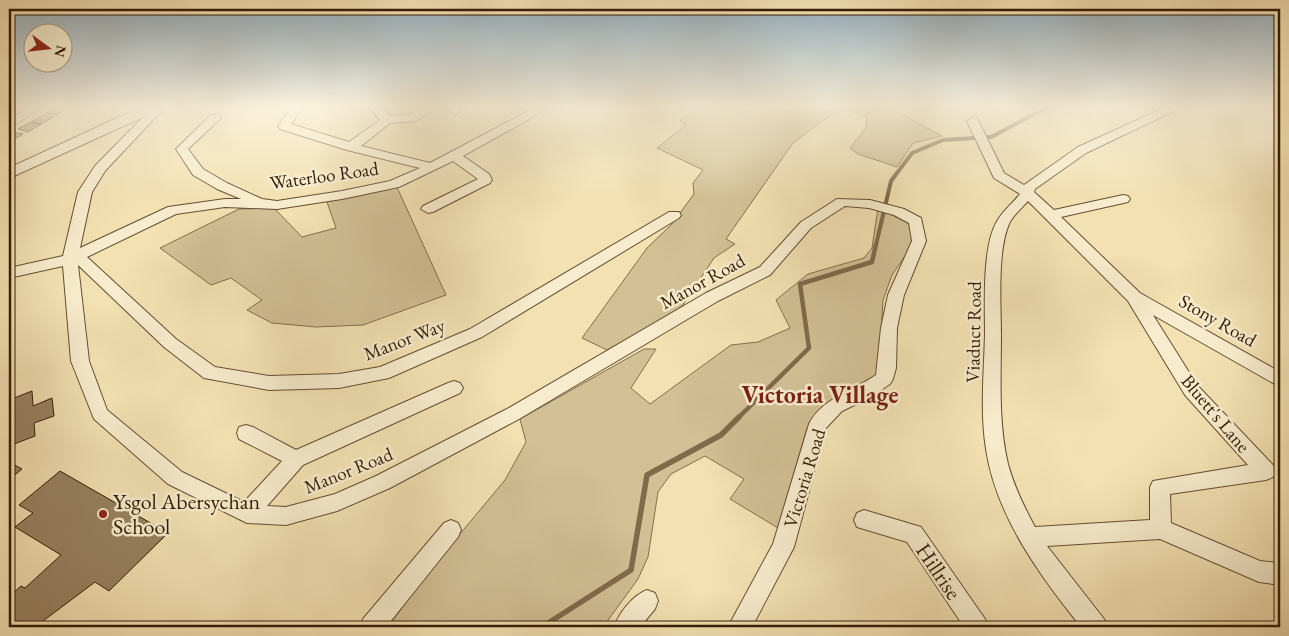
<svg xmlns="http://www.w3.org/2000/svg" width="1289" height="636" font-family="'EB Garamond',serif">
<rect width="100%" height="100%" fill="#f3e1b2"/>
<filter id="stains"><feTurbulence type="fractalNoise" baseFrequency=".004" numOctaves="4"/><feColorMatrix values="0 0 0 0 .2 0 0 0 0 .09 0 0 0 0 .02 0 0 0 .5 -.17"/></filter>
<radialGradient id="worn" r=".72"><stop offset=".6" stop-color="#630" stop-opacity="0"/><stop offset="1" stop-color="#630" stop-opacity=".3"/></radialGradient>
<path fill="#d3c095" stroke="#846e4e" d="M697,107H730L744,113L748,107H888L942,136L913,143L897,167L858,154L850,148L866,128L867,117L840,108L793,143L726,239L735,244L714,258L683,305L666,319L607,350L582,338L647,248L671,225L694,194L693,183L703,170L657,148L686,125L680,121Z
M396,185L446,295L363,325L316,327L272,323L247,310L262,300L231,278L211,285L160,248L239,209L274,208L302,237L336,228L326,199Z
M878,208L908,223L915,233L909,250L892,275L883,300L879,368L873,381L836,402L807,428L778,528L730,499L744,479L705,456L671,474L658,492L648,557L638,579L603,627H388L434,565L505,480L526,442L520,419L644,349H656L631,388L650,404L731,345L758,342L790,328L776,300L808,274L864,258L872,248Z"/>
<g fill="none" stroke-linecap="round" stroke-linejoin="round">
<path stroke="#806a4b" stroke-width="4" d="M876,245L891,181L912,153L943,140L991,137L1048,107"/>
<path stroke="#806a4b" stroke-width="4.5" d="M738,418L809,348L800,284L872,262L876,244"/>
<path stroke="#806a4b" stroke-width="5.5" d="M542,627L631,570L647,475L721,435L739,417"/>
</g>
<path fill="#978260" stroke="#341c07" d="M56,107H64L68,108L56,115L46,113Z
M43,115L53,117L41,124L31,122Z
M31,122L41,124L28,132L18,129Z
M12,132L23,134L9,142V134Z
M32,391L33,406L52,398L54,416L34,423L35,436L9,446V400Z
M9,462L22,469L9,480Z
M60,471L168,533L109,591L95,582L35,627H9V597L21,586L25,588L61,555L15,527L33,513L19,505Z"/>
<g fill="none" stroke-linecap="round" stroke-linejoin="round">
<defs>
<path id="street" d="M29,107H43L9,128V119Z
M146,107H165L105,171L92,192L80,248L168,207L225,199H241L217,189L193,175L176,149L211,115H219L221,118L188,149L203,169L227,183L262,199L277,201L342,191L390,181L420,168L347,150L280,129L278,126L292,107H303L291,124L349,142L380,120L369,107H381L390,116L409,115L423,107H438L416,121L390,123L361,146L430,163L536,107H551L463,156L489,174L492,180L490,183L433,212L428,213L421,209L423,206L478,179L453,161L399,187L342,199L277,209L225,207L176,214L87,257L176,339L215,367L269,376L339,374L380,367L470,329L669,212H679L681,215L679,218L482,337L389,378L339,388L269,390L204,378L164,347L78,265L89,361L107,410L182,472L244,502L282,461L239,439L237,433L239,427L246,425L253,427L296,450L448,383L454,381L460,383L463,388L460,393L303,465L267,506L286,507L335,494L376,476L507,409L706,293L760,267L801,222L837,199L870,200L904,209L921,218L926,241L904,295L897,328L896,368L893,379L890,384L871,397L842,411L826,428L794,547L752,627H728L773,544L809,424C821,399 854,390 876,375L881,328L888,295L912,241L909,223L894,215L869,208L845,206L811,228L770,275L718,301L519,419L390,488L337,511L286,525L247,523L168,484L94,419L71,361L63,266L9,278V268L63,256L78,192L95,166L143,117L14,176L9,177V168L117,118Z
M444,107H458L461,111L455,115Z
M1166,107H1182L1086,153L1035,189L1034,192L1054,210L1123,195L1128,196L1130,199L1128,202L1061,217L1140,293L1280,372V387L1153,315L1197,385L1273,465L1276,471L1273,477L1266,480L1170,494L1171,523L1260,561L1280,563V585L1259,582L1160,539L1047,546L1104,619L1108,627H1081C1040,576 996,516 986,449C980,411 984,373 985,335C985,305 982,249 996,223C1002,211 1012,204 1020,194L994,178L967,121L973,117L977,118L1004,173L1024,185L1078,147ZM1028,201L1128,301L1185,395L1248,465L1153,481L1150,487V520L1035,527C1024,507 1014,486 1008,464C998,421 1001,378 1001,335C1001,304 997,252 1009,224C1013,215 1022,208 1028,201Z
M864,510L921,527L985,619L988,627H964L907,542L857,527L854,520L857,513Z
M451,520L458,523L461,530L458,537L386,627H360L363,619L444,523Z
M647,590L655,593L658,601L655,609L640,627H614C619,613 633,595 647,590Z"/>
</defs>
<use href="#street" stroke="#644d32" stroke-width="2"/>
<use href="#street" fill="#f7eccd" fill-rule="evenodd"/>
</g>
<linearGradient id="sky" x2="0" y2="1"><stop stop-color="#92abbb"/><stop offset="0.54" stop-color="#faf2dc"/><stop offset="1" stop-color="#faf2dc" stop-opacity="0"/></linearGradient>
<rect width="1289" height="197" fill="url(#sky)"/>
<circle fill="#8f2418" stroke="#f7eccd" stroke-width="2" cx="103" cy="514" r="5"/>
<g text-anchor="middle" stroke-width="5" stroke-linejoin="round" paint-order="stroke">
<g font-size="19" fill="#341c07" stroke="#f7eccd">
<text transform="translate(324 175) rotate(-8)" y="7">Waterloo Road</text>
<text transform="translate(702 281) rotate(-29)" y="7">Manor Road</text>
<text transform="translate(1218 320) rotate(30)" y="7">Stony Road</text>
<text transform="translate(973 332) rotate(-89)" y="7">Viaduct Road</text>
<text transform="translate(404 339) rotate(-21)" y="7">Manor Way</text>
<text transform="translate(1216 413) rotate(50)" y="7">Bluett's Lane</text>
<text transform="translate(348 470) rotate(-22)" y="7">Manor Road</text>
<text transform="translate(804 478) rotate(-73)" y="7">Victoria Road</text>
</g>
<g font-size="22" fill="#341c07" stroke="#f7eccd" text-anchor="start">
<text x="113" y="509">Ysgol Abersychan<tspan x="113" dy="25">School</tspan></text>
</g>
<g font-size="22" fill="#341c07" stroke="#f7eccd">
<text transform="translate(939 571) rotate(56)" y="8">Hillrise</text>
</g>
<g font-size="24" font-weight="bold" fill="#7a1f14" stroke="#f7eccd">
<text x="820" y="403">Victoria Village</text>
</g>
</g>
<rect width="1289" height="636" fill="none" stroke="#f3e1b2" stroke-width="30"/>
<rect x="10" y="10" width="1269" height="616" fill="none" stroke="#341c07" stroke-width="2.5"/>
<rect x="15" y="15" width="1259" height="606" fill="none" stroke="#341c07"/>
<g transform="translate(48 48) rotate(105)"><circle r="24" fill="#f7eccd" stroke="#a9997e"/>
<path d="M0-4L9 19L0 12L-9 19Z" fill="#8f2418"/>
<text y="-8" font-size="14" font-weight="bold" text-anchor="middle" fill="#341c07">N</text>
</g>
<rect width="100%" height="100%" filter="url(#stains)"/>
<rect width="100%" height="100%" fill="url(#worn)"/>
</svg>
